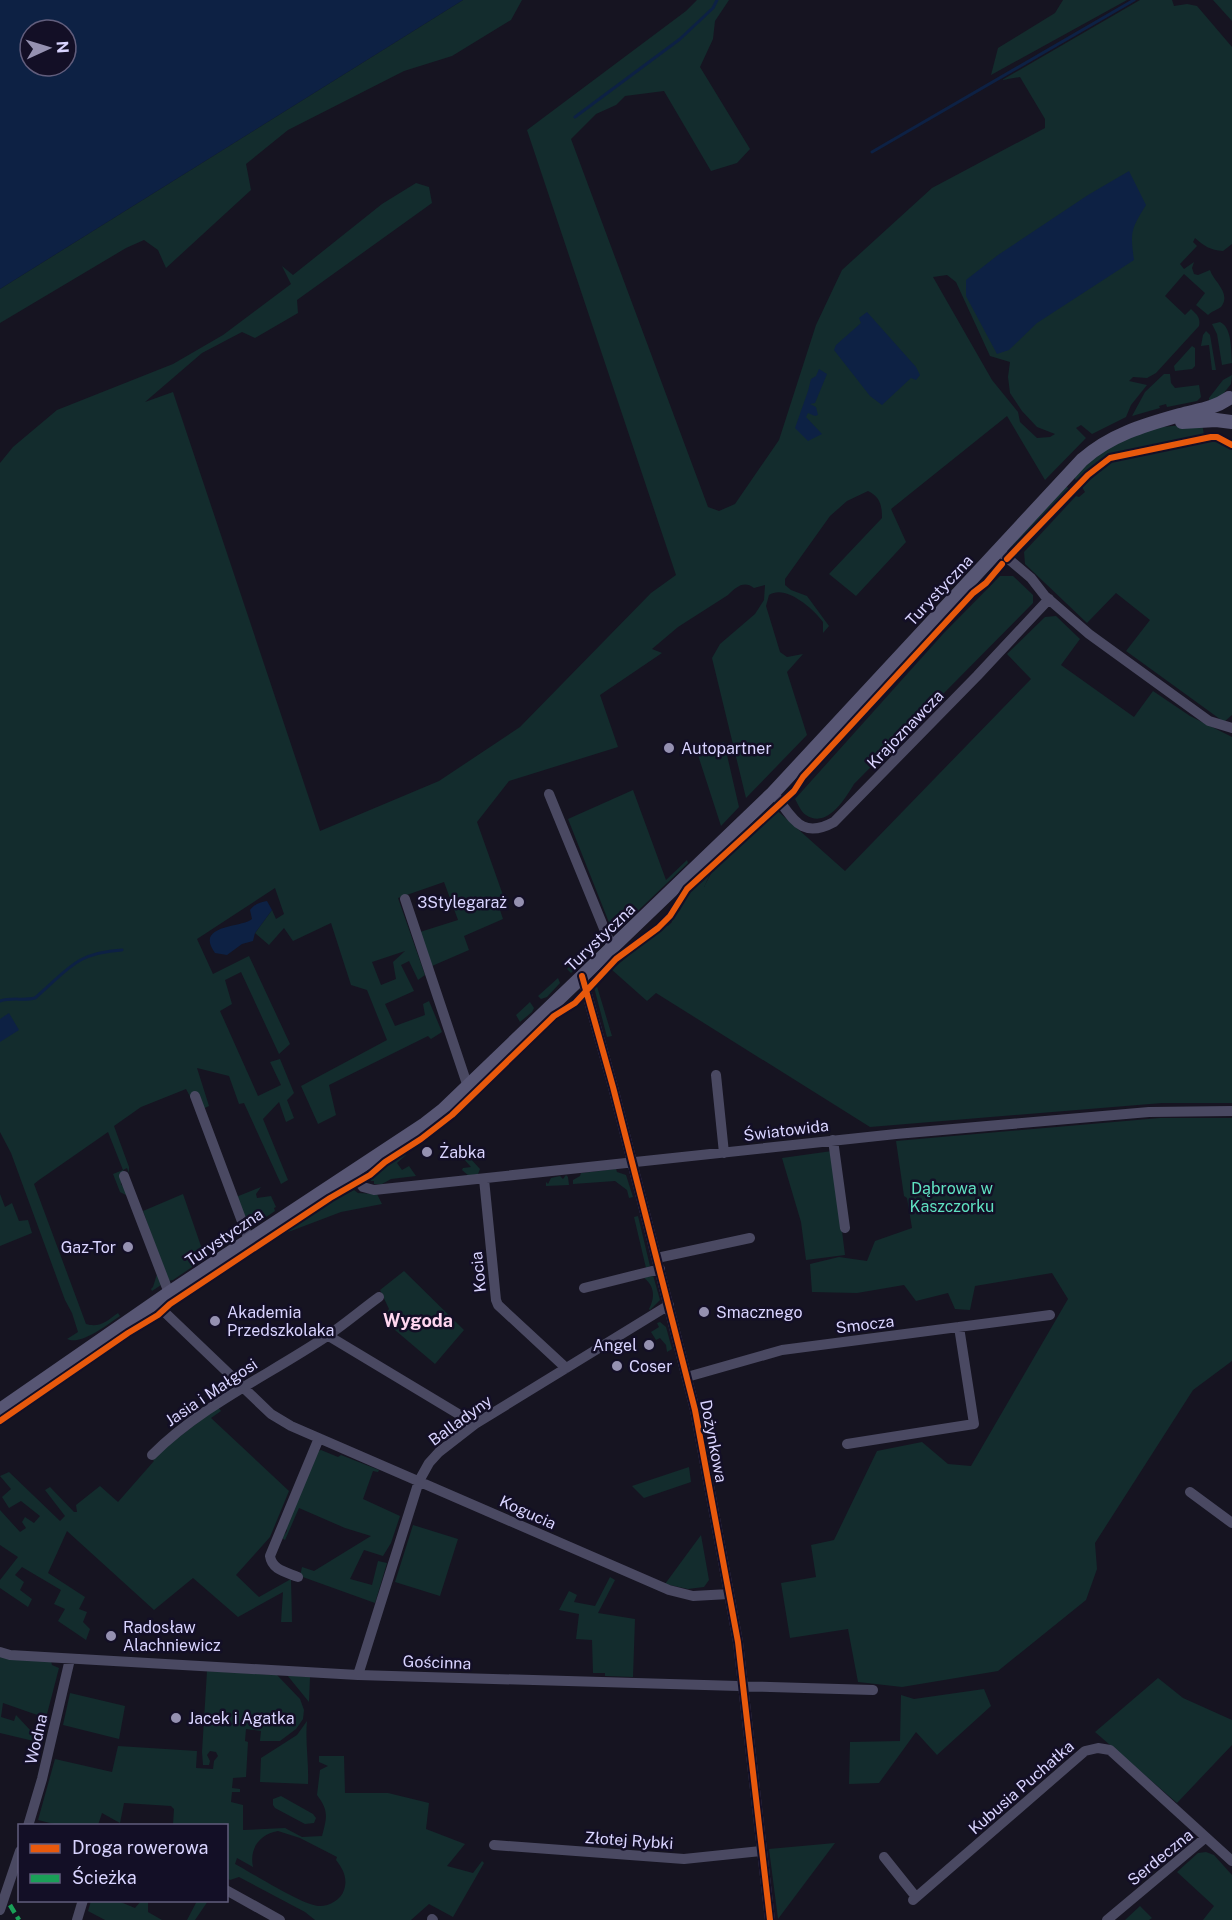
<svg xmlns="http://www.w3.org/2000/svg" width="1232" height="1920" font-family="'Public Sans',sans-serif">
<rect width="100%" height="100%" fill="#161421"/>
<path fill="#132c2d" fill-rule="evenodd" d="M463,0H522L511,20L452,56L404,71L288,130L246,164L251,190L166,268L158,250L144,240L126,248L0,323V289Z
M697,0H729L715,21L713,39L700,67L750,149L737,163L711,171L664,91L625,96L616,105L596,114L571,139L708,507L719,511L735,504L779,440L816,325L842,270L932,188L1045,128V119L1020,77L1002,80L1140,0H1172L1174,6L1187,4L1197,6L1232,47V244L1223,251C1210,250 1204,246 1195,238L1193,242L1197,246L1180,264L1184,269L1194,262L1192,268L1194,274L1198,275L1210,270C1213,281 1232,293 1221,307C1217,310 1212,311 1208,315L1196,305L1205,293L1184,274L1165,296L1185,315L1191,309C1196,314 1201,317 1199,326L1156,373L1147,378L1133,377L1129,381L1147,385L1131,405L1126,417L1092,434L1081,425L1076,428L1086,438L1045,480L1007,416L891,509L906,542L856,596L829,574L882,518C882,505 880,497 868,491L847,501L830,516L785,579V585L791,590L807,596L829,626L823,633V622C813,608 785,584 769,595L766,606L780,652L787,657L803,654L787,672L807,735L746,798L712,658L720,644L755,614L764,600L765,585L754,588C744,580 736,587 728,595L678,627L652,649L662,653L600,695L618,747L509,781L477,822L504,898L497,901L503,919L464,936L469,950L432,966L420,932L458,920L444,882L398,898L425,975L418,980L409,961L401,965L414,991L385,1004L395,1026L425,1015L423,1004L429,1001L442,1032L431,1039L428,1036L329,1085L336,1115L318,1124L301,1086L387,1040L367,990L351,985L331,923L293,941L284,928L269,945L255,933L272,910L276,919L284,914L275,888L197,939L213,974L249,956L290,1044L279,1054L241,972L225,980L232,1004L220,1011L258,1096L281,1085L270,1062L280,1059L294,1093L287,1100L294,1118L286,1122L279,1102L263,1119L288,1180L281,1184L244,1103L239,1104L229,1076L197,1068L209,1106L198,1111L186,1089L141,1107L114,1126L129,1167V1173L127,1168L123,1170L124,1172L121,1184L126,1190L161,1278V1285L152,1291L151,1289L153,1287L157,1274L128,1196L120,1192L113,1174L123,1170L108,1132L39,1180L34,1184L86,1324C100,1328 107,1321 118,1313L120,1316C108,1324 81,1346 67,1339L78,1332L72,1313L65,1300L11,1153L0,1132V463L13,447L57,410L173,364L223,335L291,284L282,266L293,275L382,204L416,183L429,187L432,203L297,300L298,313L255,338L242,332L202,353L145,402L173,392L320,831L439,781L520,727L651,593L676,575L527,130L686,11ZM947,275L956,282L990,356L1010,362L1008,377L1010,393L1022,411L1037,427L1055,434L1050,437L1037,438L1020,422L1018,412L992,380L933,277ZM405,951L393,962L396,979L381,985L372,962Z
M1063,0H1127L991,75L998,48L1055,13Z
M1213,0H1232V21Z
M1220,322C1232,327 1231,350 1232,363L1222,365L1217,334L1212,324Z
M1206,331L1210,335L1216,370H1212L1209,345L1201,346L1203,335Z
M1192,346L1195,348V366L1192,369L1175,371L1174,366Z
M1164,374H1170L1171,383L1175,388L1199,385L1201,397L1197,401L1167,407L1166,404L1159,406L1160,408L1132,416L1145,392Z
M1232,375L1231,384L1219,399L1209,402V398L1223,380Z
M1202,423L1204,435L1112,454L1101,460L1076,481L1074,476L1104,449L1153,428Z
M1212,441L1220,442L1232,448V715L1224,722L1126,651L1150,620L1116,593L1087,623L1025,564L1024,552L1076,496L1079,497L1085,492L1082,487L1109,463L1118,459Z
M1065,486L1070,489L1017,544L1009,549Z
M1000,576H1013L1033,595V603L854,784C845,799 827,829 806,815C801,812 798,804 795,799L943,634Z
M1056,616L1080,639L1061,665L1134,717L1153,691L1190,716L1232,737V1103H1162L870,1127L656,993L647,1001L611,969L596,983L612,1036L607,1037L594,987L596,983L666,924L668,926L672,922L670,919L680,910L687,894L715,863L704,887L716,864L772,806L845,871L1031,679L1007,654L1045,617Z
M724,742L739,807L721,826L697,752Z
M633,790L666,880L687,860L688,863L621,927L615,929L610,925L568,819Z
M583,953L586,958L571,973L567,969Z
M558,978L560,983L547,997L541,999L538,996Z
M530,1002L534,1008L532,1012L520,1022L516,1015Z
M1160,1118H1232V1361L1193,1390L1095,1543L1097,1569L1086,1600L998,1671L902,1687L858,1682L848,1629L790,1638L781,1583L816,1577L811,1545L834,1540L877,1451L922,1442L948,1464L971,1466L1068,1299L1052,1273L975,1286L970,1310L955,1309L948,1293L916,1301L904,1285L857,1293L812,1292L810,1264L839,1257L867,1261L875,1241L912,1228L907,1198L904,1196L896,1141Z
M407,1151L406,1155L397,1163L402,1170L409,1166L416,1176L391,1179L382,1184H374V1181H371L369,1178Z
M832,1151L845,1255L806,1260L801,1222L782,1158Z
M468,1156L480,1169L478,1174L469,1176L462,1170L463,1168L471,1167L463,1158Z
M616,1169L617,1172L626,1175L633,1197L629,1198L627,1190L615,1181L573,1184V1180L580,1176L581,1173Z
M566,1175L568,1177L569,1185L546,1186V1182L548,1184L551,1178L560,1176L563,1179Z
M261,1187L256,1194L257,1198L271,1196L276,1207L274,1208L275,1211L250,1228H248L236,1197Z
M354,1190L358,1193L377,1194L382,1204L341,1212L283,1234L334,1200Z
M0,1194L5,1207L12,1203L19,1221L28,1220L32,1233L0,1246Z
M183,1194L202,1249L207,1257L204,1259L199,1258L195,1260V1265L173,1280L168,1281L143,1211Z
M638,1216L650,1266L646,1268L634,1217Z
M404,1271L464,1330L435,1364L382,1319L389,1309L380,1290Z
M653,1275L660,1300L650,1310L649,1309C655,1298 655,1286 644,1278Z
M660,1322L666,1327L672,1349L667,1352L666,1345L660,1338L656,1340L651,1332L659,1327L657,1323Z
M218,1407L221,1411L211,1418L289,1491L270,1537L236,1575L259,1597L291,1579L292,1622H281L283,1592L238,1617L193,1578L154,1610L67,1531L48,1573L85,1597L79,1609L87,1612L83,1622L90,1629L86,1640L58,1621L65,1609L54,1604L61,1590L22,1567L15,1575L24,1582L20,1590L32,1599L28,1607L0,1588V1580L18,1557L0,1545V1510L20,1532L26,1528L22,1522L25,1517L34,1523L40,1516L21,1501L9,1508L2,1497L11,1489L0,1476L9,1472L60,1521L65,1516L45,1490L50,1487L74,1512H77L76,1505L100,1486L118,1502L154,1461L147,1454L153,1457Z
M321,1450L338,1457L341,1455L379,1470L378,1472L373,1471L363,1499L400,1516L391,1543L383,1556L364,1550L350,1579L372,1585L378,1561L387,1563L375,1603L300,1576L302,1567L314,1571L371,1536L345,1528L299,1508L285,1540L282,1538L287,1531L286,1528L317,1452Z
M689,1467L691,1482L644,1498L632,1486Z
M413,1525L458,1539L440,1596L395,1582Z
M701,1535L709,1580L704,1587L688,1589L665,1584Z
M610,1577L615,1580L598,1613L635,1619L633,1677L605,1676V1673H593L592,1640L576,1639L579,1614L559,1610L569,1591L577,1595L574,1602L595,1606Z
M0,1657L51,1661L52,1665L59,1668L46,1718L3,1703L1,1717L14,1721L16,1715L31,1731L42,1735V1743L0,1733Z
M207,1671L277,1675L300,1699L304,1710L303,1719L296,1729L280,1741H260L261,1731L246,1729L245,1741L248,1742L246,1777L233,1778L232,1788L240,1789V1792H232L231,1802L243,1805V1830L285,1828L302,1837L322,1836C327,1817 329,1811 317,1795L320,1770L328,1766L319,1762V1756H344L345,1793H388L429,1803L426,1829L465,1844L447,1866L473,1873L482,1861L484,1863L453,1917L429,1904L411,1920H315L305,1912L239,1877L230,1880L227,1878L226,1826L173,1825L174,1809L171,1806L124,1803L120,1823L102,1813L98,1825H58L38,1820L55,1759L112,1772L118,1746L197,1751L196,1768L213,1769L214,1761L218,1756L216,1752L210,1751L207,1755L210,1761L209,1765H203L202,1752ZM278,1831L300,1838L337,1857L336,1860C343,1869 348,1878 344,1890C341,1900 328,1907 318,1906C302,1905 252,1873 235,1864L237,1858L253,1867C249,1848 260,1834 278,1831Z
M287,1675L310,1677L309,1702Z
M1158,1678L1183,1698L1232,1720V1745L1177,1803L1095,1732Z
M984,1689L991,1706L937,1755L916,1732L879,1783L849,1784L850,1742L900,1741L901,1695L914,1699Z
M70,1693L125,1706L119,1739L63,1725Z
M307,1721C305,1742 309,1763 308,1784L260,1782L261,1758L297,1735Z
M281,1796L313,1814L316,1818L314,1823L305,1824L275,1808L273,1805V1799Z
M835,1843L778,1919L769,1849Z
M1206,1852L1214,1855L1232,1875V1920H1203L1214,1906L1177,1872L1198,1853Z
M91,1901H118L135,1908L141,1901H148V1912L162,1920H105L88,1911Z
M197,1901H208L195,1920H187Z
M1140,1906L1152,1918L1149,1920H1125Z"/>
<path fill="#0d2144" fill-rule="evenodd" d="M0,0H463L0,289ZM30,30H66V66H30Z
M1129,171L1146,205C1131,229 1130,232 1134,260L1037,323L1009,350L997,354L966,296V280L998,255L1088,195Z
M867,312L916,367L920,375L916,380L911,378L882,405L870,396L834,350L836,345L861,323L859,318Z
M819,369L827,374L815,403L810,404L816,407L818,415L815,416L808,413L806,417L822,434L808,441L795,428L808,391L811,379L816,376Z
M267,901L272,910L255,933L253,941L242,944L227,955L215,953C194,924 242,928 252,919L250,910C255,904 260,902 267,901Z
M9,1013L19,1030L0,1042V1019Z"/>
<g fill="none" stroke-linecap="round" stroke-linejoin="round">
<path stroke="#0d2144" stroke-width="3" d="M575,117L680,39L713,8L717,0
M872,152L1134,0
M0,1001C12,997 24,1001 35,998C69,969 75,953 122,950"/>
<path stroke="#4a4962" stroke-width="10" d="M998,550L1031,578L1045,596L1089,634L1209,721L1232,728
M773,793C792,815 799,841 834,822L977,676L1049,599
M549,794L612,948
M405,899L468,1087
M582,976L613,1087L695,1410L738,1642L770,1920
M716,1075L724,1153
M195,1096L249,1240
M833,1140L845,1228
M352,1172L363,1187L374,1190L896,1134L1149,1112L1232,1111
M124,1176L169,1293
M484,1179L496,1300L498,1305L566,1368
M657,1258L750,1238
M584,1288L660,1269
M155,1303L271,1414L291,1426L669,1590L693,1596L729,1594
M327,1335L475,1424
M687,1377L782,1350L1050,1315
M847,1444L974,1424L959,1327
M152,1455C202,1405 269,1375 327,1336C345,1324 361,1310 379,1297
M1190,1492L1232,1523
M298,1577C286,1572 272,1570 270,1556L319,1438
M0,1652L10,1655L358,1675L873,1690
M358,1675L419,1481L429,1463L439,1452L475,1424L669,1305
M28,1826L42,1779L70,1659
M494,1845L684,1859L761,1851
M884,1857L916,1897
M226,1890L280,1920
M913,1900L1085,1751L1098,1748L1110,1750L1232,1861
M0,1910L20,1851
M432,1919L433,1920
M77,1920L83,1900
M1107,1920L1205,1838"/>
<path stroke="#575674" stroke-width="14" d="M1182,422L1216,420L1232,422
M0,1410L169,1293L425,1124L443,1110L773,793L1082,460C1110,435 1144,425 1180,415C1198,410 1213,409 1229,398"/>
<path stroke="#1a9f57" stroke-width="4.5" stroke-dasharray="9 4.5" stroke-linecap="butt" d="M10,1905L19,1920"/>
<defs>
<path id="cycleway" d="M1007,559L1088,475L1110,458L1211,437H1217L1232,445
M582,976L613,1087L695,1410L738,1642L770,1920
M0,1421L128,1333L158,1315L170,1304L330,1198L370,1175L385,1162L421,1139L452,1115L554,1016L575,1003L616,959L658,928L670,916L687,889L794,791L803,777L973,593L986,583L1002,564"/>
</defs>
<use href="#cycleway" stroke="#130f26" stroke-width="10"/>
<use href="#cycleway" stroke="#e8590c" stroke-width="6"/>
</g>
<g fill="#9591b1" stroke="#130f26" stroke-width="2">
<circle cx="669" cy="748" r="6"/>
<circle cx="519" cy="902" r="6"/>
<circle cx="427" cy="1152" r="6"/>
<circle cx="128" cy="1247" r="6"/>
<circle cx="704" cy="1312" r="6"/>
<circle cx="215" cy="1321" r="6"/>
<circle cx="649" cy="1345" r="6"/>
<circle cx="617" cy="1366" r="6"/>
<circle cx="111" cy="1636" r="6"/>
<circle cx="176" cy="1718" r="6"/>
</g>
<g text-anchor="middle" stroke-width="5" stroke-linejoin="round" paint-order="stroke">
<g font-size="16" fill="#d9d4ff" stroke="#130f26">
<text transform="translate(939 590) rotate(-47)" y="6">Turystyczna</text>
<text transform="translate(905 729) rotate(-46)" y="6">Krajoznawcza</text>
<text transform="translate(600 937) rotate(-44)" y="6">Turystyczna</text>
<text transform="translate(786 1130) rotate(-7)" y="6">Światowida</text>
<text transform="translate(224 1237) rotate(-34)" y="6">Turystyczna</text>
<text transform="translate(478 1272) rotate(-96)" y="6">Kocia</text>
<text transform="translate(865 1324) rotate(-7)" y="6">Smocza</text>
<text transform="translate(211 1392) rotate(-34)" y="6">Jasia i Małgosi</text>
<text transform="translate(460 1420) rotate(-36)" y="6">Balladyny</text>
<text transform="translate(714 1441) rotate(79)" y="6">Dożynkowa</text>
<text transform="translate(528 1512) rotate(24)" y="6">Kogucia</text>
<text transform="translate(437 1662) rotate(2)" y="6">Gościnna</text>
<text transform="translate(36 1739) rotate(-77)" y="6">Wodna</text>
<text transform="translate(1021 1787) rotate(-41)" y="6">Kubusia Puchatka</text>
<text transform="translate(629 1840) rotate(4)" y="6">Złotej Rybki</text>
<text transform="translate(1160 1857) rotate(-39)" y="6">Serdeczna</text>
</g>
<g font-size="16" fill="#d9d4ff" stroke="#130f26" text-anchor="start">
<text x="681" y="754">Autopartner</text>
<text x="507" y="908" text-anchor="end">3Stylegaraż</text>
<text x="439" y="1158">Żabka</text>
<text x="116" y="1253" text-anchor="end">Gaz-Tor</text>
<text x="227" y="1318">Akademia<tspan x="227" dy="18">Przedszkolaka</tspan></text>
<text x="716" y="1318">Smacznego</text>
<text x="637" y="1351" text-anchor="end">Angel</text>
<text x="629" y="1372">Coser</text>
<text x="123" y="1633">Radosław<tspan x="123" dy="18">Alachniewicz</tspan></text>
<text x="188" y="1724">Jacek i Agatka</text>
</g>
<g font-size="16" fill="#5fe0c0" stroke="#130f26">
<text x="952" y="1194">Dąbrowa w<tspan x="952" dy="18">Kaszczorku</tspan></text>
</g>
<g font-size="18" font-weight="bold" fill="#ffd6f0" stroke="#130f26">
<text x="418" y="1327">Wygoda</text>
</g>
</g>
<rect x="18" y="1824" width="210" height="78" fill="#130f26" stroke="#625e7d" stroke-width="1.5"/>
<rect x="30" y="1844" width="30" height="9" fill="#e8590c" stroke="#625e7d" stroke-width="1.5"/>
<text x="72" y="1854" font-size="18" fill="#d9d4ff">Droga rowerowa</text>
<rect x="30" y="1874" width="30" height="9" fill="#1a9f57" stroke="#625e7d" stroke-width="1.5"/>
<text x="72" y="1884" font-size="18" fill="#d9d4ff">Ścieżka</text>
<g transform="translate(48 48) rotate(86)"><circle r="28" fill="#130f26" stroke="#625e7d" stroke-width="1.5"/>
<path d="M0-4.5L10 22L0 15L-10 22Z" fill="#9591b1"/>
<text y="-9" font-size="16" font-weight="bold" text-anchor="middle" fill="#d9d4ff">N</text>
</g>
</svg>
